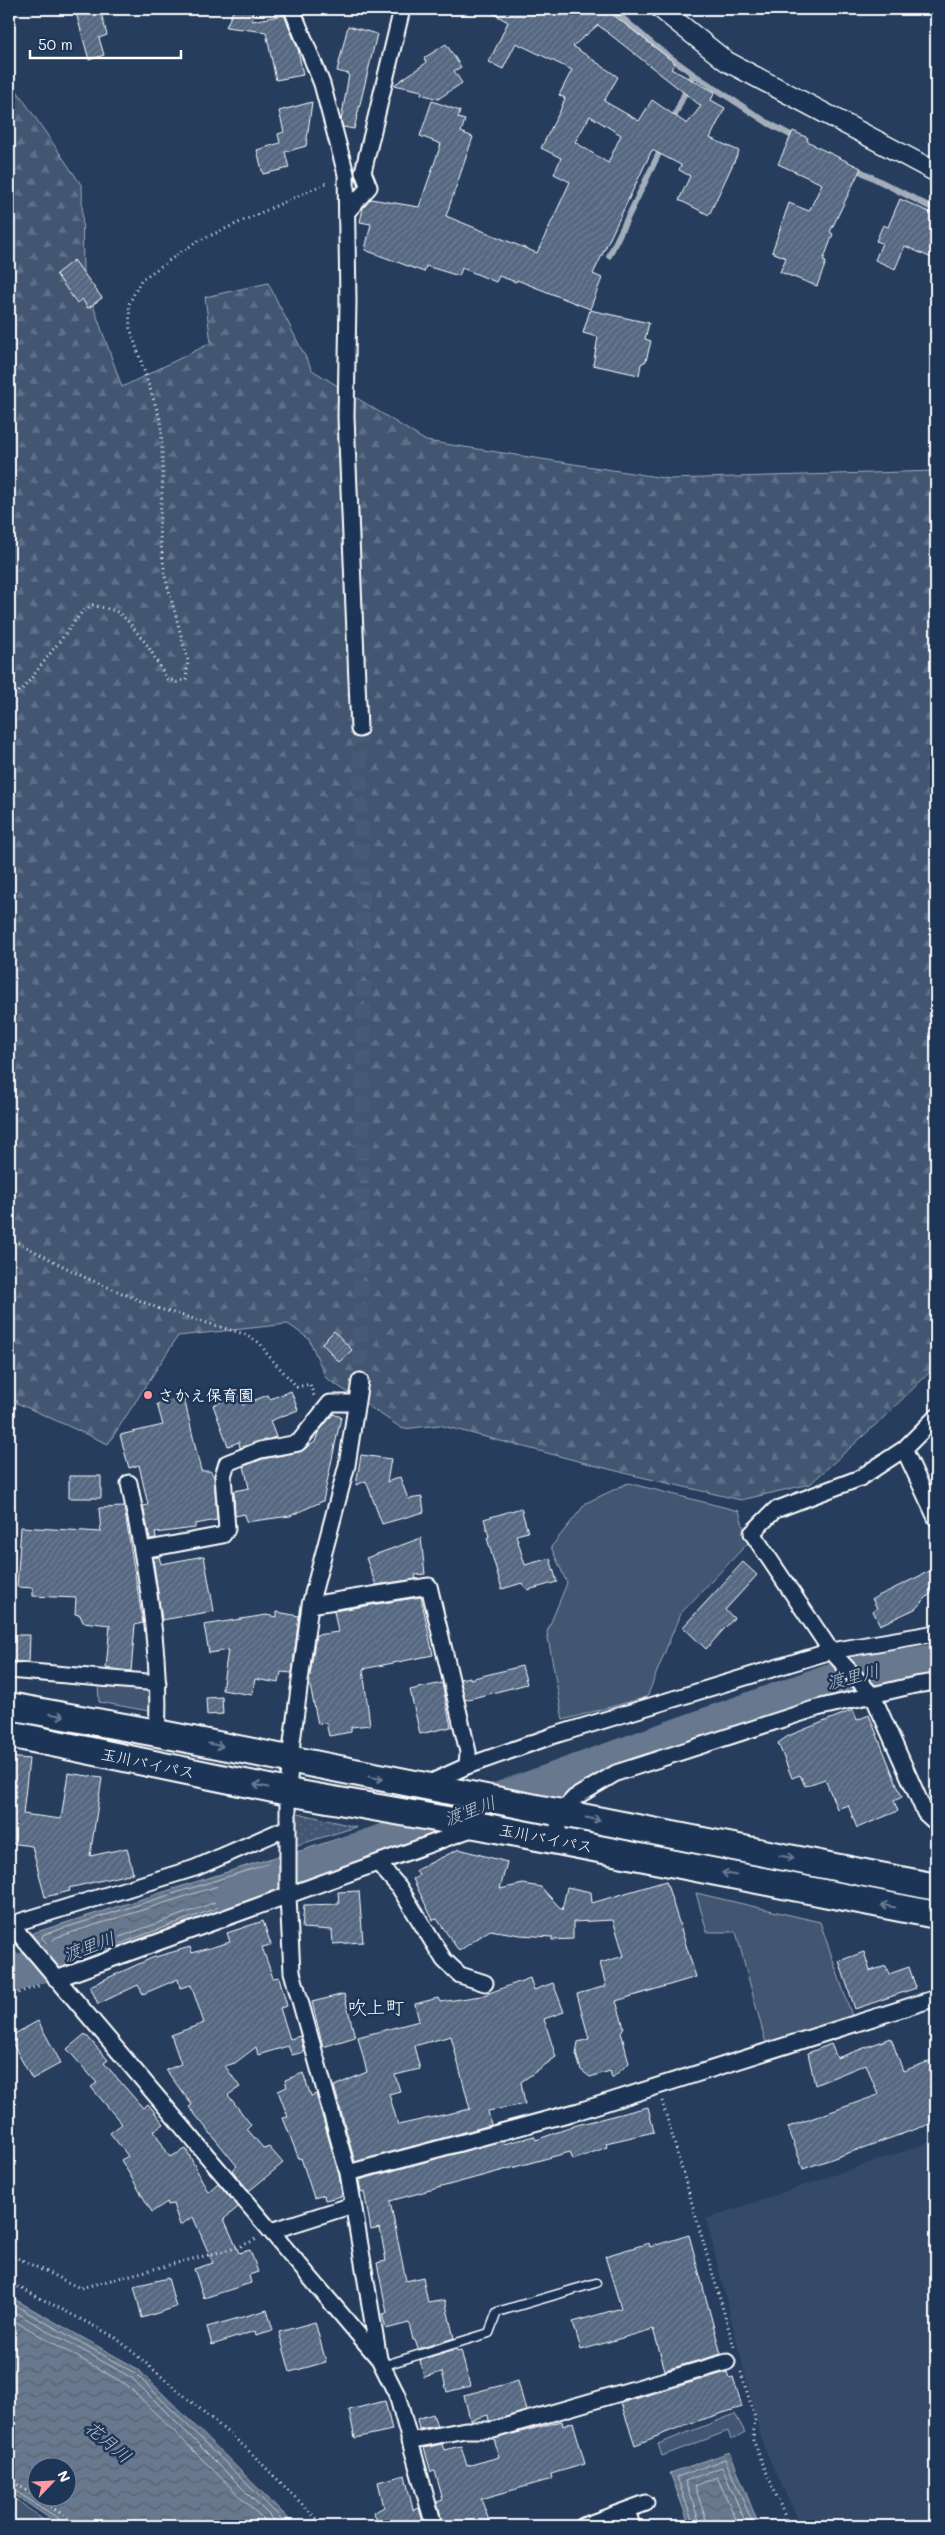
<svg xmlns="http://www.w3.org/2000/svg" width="945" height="2535" font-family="Mali,'Klee One',sans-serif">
<defs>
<pattern id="forest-firs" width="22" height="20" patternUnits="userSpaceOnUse" patternTransform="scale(1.25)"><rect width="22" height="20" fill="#425672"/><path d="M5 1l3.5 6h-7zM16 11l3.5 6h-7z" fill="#5e6f87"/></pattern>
<pattern id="park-dots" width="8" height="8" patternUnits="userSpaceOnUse" patternTransform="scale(1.25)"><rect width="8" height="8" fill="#425672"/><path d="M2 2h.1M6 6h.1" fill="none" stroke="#5e6f87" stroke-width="1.8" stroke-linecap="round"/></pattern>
<pattern id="water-waves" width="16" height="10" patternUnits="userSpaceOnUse" patternTransform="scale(1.25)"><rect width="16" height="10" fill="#67788e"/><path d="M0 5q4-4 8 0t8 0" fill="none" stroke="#5a626d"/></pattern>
<pattern id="building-hatch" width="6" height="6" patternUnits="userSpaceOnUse" patternTransform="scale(1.25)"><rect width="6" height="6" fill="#556781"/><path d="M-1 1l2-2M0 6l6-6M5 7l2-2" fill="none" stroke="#6e7e94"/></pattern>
</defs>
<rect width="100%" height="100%" fill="#263d5e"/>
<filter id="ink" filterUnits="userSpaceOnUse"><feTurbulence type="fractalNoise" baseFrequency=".02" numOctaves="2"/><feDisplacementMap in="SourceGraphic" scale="10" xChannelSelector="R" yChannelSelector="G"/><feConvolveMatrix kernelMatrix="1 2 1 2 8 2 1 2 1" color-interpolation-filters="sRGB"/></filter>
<g filter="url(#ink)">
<path fill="#344a68" d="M936,2140V2526H801L763,2446L706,2219Z"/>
<path fill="#425672" stroke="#a0aab8" d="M628,1483L739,1511L748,1543L680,1614L647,1697L563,1720L547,1632L567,1583L551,1547L586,1503Z
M98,1684L151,1689L149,1711L99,1702Z
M696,1893L820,1922L853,2019L767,2047L736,1932H707Z
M735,2414L745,2432L731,2440L728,2431L662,2456L658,2444Z
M9,2494L51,2526H9Z"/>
<path fill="url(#forest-firs)" stroke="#a0aab8" d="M9,79L82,186L83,277L122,387L211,343L205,297L268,283L312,370L426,441L670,479L936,471V1361L930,1372L884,1417L810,1484L741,1500L628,1474L439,1425L403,1429L326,1378L309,1339L288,1324L178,1336L108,1444L17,1403L9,1382Z"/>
<path fill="url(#park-dots)" stroke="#a0aab8" d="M294,1812L356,1827L294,1846Z"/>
<path fill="url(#water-waves)" stroke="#a4aebb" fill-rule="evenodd" d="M365,1830L407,1838L296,1882L297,1852Z
M278,1856V1891L64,1969L30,1934Z
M9,1945L39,1978L9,1990Z
M9,2296L138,2369L296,2526H61L9,2491ZM38,2468H68V2498H38Z
M730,2452L759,2526H690L670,2473Z"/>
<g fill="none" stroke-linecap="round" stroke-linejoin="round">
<path stroke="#c2c9d2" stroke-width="1" d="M365,1835L381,1838L383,1841L305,1873L302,1872L303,1855Z
M269,1864L273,1866L271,1888L67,1963L42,1938L43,1935Z
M263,1872L266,1874L265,1884L68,1956L53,1941L55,1938Z
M87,1936L90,1938L88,1940L70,1947L67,1945L68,1942Z
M9,1952L29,1975L9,1984
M9,2302L135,2373L289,2526
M9,2309L132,2378L280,2526
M9,2318L127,2385L270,2526
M9,2487L61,2520L63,2526
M694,2526L677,2477L725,2459L754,2526
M701,2526L685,2481L722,2467L747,2526
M708,2526L695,2486L717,2477L739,2526"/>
<path stroke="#a4aebb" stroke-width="6" d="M612,9L656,47L693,74L672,122
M693,74L768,123L798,139
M854,168L936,210
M609,256L662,147"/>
<path stroke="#67788e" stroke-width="36" d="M232,1896L829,1682L872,1671L936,1662
M9,1976L102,1943"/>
</g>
<path fill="url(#building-hatch)" stroke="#fff" fill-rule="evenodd" d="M75,9H100L107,35L99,38L104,55L89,60Z
M234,9H253L252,21L284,15L298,49L303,75L276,80L266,32L226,27Z
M485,9H617L612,14L675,63L671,69L715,92L711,100L725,108L710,138L739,151L709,215L679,200L690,176L679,170L681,165L652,150L593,274L602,278L590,309L517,280L516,282L499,276L496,282L462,268L459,276L426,266L424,272L365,250L371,224L360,222L363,208L371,199L419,207L441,144L420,136L432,101L460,111L458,118L465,120L461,132L473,137L446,216L537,253L570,182L554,174L561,158L541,148L560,111L565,98L559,95L572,70L516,43L503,69L489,62L508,22ZM598,25L701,106L687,124L652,100L639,121L604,101L618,77L573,46ZM590,116L621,135L608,163L575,142Z
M348,26L377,34L354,129L343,127L341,121L349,74L337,71Z
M446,44L461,67L454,71L462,83L438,99L421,94L422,91L394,85L426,63L424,58Z
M312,102L306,146L285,152L289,168L263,174L257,150L280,143L278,134L284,132L279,111Z
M793,131L808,138L807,141L815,145V146L861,168L830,232L833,234L823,261L826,262L817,286L780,272L786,258L772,252L789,203L809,211L822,184L778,164Z
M900,199L936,215V260L905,246L895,269L875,260L882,243L876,241L883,225L888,227Z
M74,260L102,298L88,308L82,299L77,303L56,274Z
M590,310L649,323L645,339L651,341L646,361L641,364L639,375L593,365L598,337L583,333Z
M334,1331L352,1350L339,1362L322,1343Z
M291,1391L298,1410L270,1421L276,1437L240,1448L239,1442L228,1446L213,1405L239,1395L242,1405L268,1395L270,1399Z
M184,1398L201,1471H210L214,1476L217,1520L195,1524V1528L155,1533L156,1538L150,1539L143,1506L148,1505L139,1465L129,1468L120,1435L163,1425L157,1404L176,1399L177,1401Z
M333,1414L341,1417L323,1501L290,1516L246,1522L245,1514L235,1516L234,1491L249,1488L244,1466L263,1459L300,1452L315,1442L318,1433Z
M361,1455L391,1459L387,1482L400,1477L408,1499L422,1497L424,1512L382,1524L366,1481L356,1485Z
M69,1476H101V1498H69Z
M124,1507L143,1623L135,1625L131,1671L106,1668L110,1625L83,1622L80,1615L75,1614L76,1598L33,1596V1588L17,1587L21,1527L101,1532L99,1508Z
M521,1508L528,1532L516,1535L525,1565L550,1558L557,1582L528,1590L522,1583L502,1589L487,1538L489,1537L484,1519Z
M421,1538L425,1574L415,1575L416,1579L376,1585L366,1558Z
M204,1556L214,1611L162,1620L153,1558L159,1557L161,1564Z
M743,1562L757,1575L725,1610L734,1618L706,1649L683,1627Z
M936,1568V1588L915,1609L880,1625L873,1611L877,1608L872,1599Z
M421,1597L433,1655L363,1669L370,1725L351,1727V1732L329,1736L326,1723L318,1724L309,1681L316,1635L338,1632L334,1611Z
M277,1612L299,1616L292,1673L281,1672L279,1683L255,1679L252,1695L222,1690L228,1650L209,1653L204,1625L266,1615L277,1617Z
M9,1635H30L29,1662L9,1661Z
M522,1666L527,1684L465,1700L460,1679L470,1677V1679Z
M442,1683L451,1727L420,1734L410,1690Z
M222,1697L223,1714L207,1715L206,1698Z
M853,1710L857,1720L869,1715L902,1797L894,1801L898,1811L857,1828L848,1805L837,1809L825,1779L805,1786L800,1775L792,1778L778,1743L788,1736Z
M9,1757L29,1759L23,1814L61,1819L68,1773L102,1778L90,1856L127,1848L133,1873L69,1888L70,1891L45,1897L32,1846L9,1843Z
M459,1849L507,1862L500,1889L523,1884L541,1887L562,1910L567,1887L591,1892L592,1903L666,1881L696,1977L616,2001L624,2027L621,2032L629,2063L612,2078L610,2071L590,2077L581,2070L576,2054L578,2042L589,2039L577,1994L606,1986L600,1963L624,1956L613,1920L573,1922V1939L552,1940V1937L520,1935L490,1930L459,1951L437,1919L433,1920L413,1879L419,1876L416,1870Z
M359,1891L363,1942L333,1944L332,1930L302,1928L304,1905L339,1904L338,1892Z
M263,1921L271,1945L262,1947L273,1978L279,1977L287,2006L280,2008L290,2039L300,2036L304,2052L292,2055L288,2046L258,2055L256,2047L235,2063L225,2066L240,2087L228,2095L251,2125L247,2129L264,2149L269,2147L283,2163L249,2191L232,2170L237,2166L189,2107L192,2105L166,2070L181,2064L171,2035L204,2023L191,1985L180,1988L178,1979L143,1994L138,1985L98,2004L90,1986L152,1958L190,1947L192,1953L230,1942L227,1933Z
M864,1952L870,1971L886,1966L889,1974L909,1967L916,1988L855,2009L839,1961Z
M530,1978L534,1990L553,1983L564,2012L544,2019L556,2057L521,2082L525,2104L488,2111L491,2125L355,2162L334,2086L367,2072L358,2037L419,2021L415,2004L438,1998L440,2002L481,1996ZM451,2036L470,2109L398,2125L389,2094L400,2091L395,2075L420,2069L414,2046Z
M344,1994L355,2037L323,2047L312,2002Z
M38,2021L61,2063L32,2079L9,2037Z
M85,2034L108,2060L104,2063L143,2108L148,2104L164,2124L154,2131L170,2157L186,2149L208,2192L218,2183L238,2207L224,2219L239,2253L250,2250L258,2272L249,2275L251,2283L204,2298L194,2269L213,2263L193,2217L180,2225L173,2204L168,2205L167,2202L152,2212L121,2160L128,2156L110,2133L122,2124L91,2087L97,2083L67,2049Z
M891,2038L903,2071L936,2059V2122L803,2169L788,2127L878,2095L866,2064L815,2085L808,2053L831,2044L837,2058Z
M303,2073L311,2096L316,2094L339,2175L342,2196L325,2200L324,2195L314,2198L301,2158L299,2159L283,2118L288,2117L278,2091L287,2087L285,2080Z
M648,2107L654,2132L606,2143L607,2147L573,2160L570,2152L390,2201L406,2281L423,2277L428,2303L445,2300L454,2338L418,2349L415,2340H413L409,2323L386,2329L382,2314L387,2313L377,2263L386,2261L380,2228L371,2230L364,2191L361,2192L359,2180L498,2142L503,2141L504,2144L534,2136L536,2140L577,2125Z
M689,2235L721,2354L665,2370L653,2329L581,2350L573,2322L621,2308L605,2256L649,2243L650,2247Z
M168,2278L176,2307L142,2318L134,2286Z
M267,2310L273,2330L256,2335L255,2331L212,2345L207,2327Z
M315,2322L326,2362L290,2372L279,2332Z
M456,2349L457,2351L461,2350L470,2386L447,2392L442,2372L424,2377L420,2360Z
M727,2372L729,2378L733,2377L742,2407L688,2424L635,2445L621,2403Z
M518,2381L526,2411L492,2421H489L488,2415L470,2420L464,2395Z
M385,2401L392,2430L355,2438L349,2410Z
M433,2414L437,2426L419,2429L417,2419Z
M562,2421L563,2426L573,2422L585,2464L551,2474L552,2479L481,2499L491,2526H443L437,2502L443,2500L435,2471L431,2472L424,2448L442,2444L444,2450L461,2446L467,2466L499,2457L494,2439Z
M405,2475L413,2510L419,2508L424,2526H373V2524L378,2522L373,2513L384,2507L378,2482Z"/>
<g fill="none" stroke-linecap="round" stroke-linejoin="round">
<path stroke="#475a76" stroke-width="15" stroke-dasharray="15 8" stroke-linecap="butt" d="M359,729L364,977L360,1381"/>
<defs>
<path id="service" d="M382,2366L489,2333L497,2312L596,2283"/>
<path id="minor" d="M292,9L322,84L346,174L348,300L346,417L359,729
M347,212L369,187L363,172L402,9
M360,1381L347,1465L310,1605L292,1742L288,1792V1897L292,1972L348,2173L379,2359
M936,1417L904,1449L860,1478L775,1510L752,1533L831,1651L873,1696L925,1813L936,1823
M904,1449L936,1518
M129,1483C145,1561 162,1654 157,1733
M143,1550L223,1535L227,1529L223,1476L227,1463L260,1450L298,1443L330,1403H356
M310,1605L429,1586L468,1752L467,1766
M9,1670L158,1683
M425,1785L467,1766L552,1736L831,1651L936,1633
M556,1841L560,1813L574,1798L616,1773L817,1708L915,1685L936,1682
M378,1863L399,1887L444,1960L460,1975L485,1983
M9,1922L379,2359L397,2395L434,2526
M9,1925L195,1868L287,1828
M56,1979L477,1827
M348,2173L579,2111L936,1998
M271,2231L353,2205
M409,2441L465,2430H493L727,2362
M627,2510L632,2526
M583,2526L646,2503"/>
<path id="tertiary" d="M661,9L726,61L936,172"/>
<path id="trunk" d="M9,1706L157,1733L936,1887
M9,1734L288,1792L481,1826L936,1915"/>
</defs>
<use href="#service" stroke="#fff" stroke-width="11"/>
<use href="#minor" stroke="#fff" stroke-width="19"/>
<use href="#tertiary" stroke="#fff" stroke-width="22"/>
<use href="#trunk" stroke="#fff" stroke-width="30"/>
<path stroke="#fff" stroke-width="3" stroke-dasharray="1 4" stroke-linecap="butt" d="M9,696L23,689L82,612L93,605L116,611L126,619L148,646L167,679L177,682L186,680L188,661L165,576L159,529L163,479L161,422L130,328L129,304L141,280L196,242L329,182
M9,1238L84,1277L160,1309L244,1334L260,1343L267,1354L297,1387L310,1384L314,1396
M9,1996L41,1985
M662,2101L734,2347
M9,2254L80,2288L239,2247L257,2239
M9,2282L115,2337L246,2448L324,2526
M741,2372L755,2418L753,2440L789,2526
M9,2479L80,2526"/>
<use href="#service" stroke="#1d3557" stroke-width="8"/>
<use href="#minor" stroke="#1d3557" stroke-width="15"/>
<use href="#tertiary" stroke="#1d3557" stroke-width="19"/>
<use href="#trunk" stroke="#1d3557" stroke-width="26"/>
</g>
<defs><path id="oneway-shaft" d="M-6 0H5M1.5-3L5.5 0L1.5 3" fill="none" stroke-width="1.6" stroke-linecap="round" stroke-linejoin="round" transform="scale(1.25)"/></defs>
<g stroke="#6c7c92">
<use href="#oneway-shaft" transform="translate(57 1715) rotate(10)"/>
<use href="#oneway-shaft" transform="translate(216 1745) rotate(12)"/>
<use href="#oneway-shaft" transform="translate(376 1778) rotate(12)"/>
<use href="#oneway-shaft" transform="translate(261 1786) rotate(-168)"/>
<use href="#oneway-shaft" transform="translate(593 1819) rotate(11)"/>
<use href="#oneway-shaft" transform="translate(787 1857) rotate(11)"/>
<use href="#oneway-shaft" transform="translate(729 1874) rotate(-169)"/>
<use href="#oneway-shaft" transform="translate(888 1906) rotate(-169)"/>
</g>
</g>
<circle fill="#ff9aa2" stroke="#1d3557" stroke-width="2" cx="148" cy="1395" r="5"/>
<g text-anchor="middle" stroke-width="5" stroke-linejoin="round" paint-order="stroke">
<g font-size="16" font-weight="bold" fill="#fff" stroke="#1d3557" text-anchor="start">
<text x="158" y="1401">さかえ保育園</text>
</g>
<g font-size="16" fill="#fff" stroke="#1d3557">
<text transform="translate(148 1763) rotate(12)" y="6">玉川バイパス</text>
<text transform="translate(546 1838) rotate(11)" y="6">玉川バイパス</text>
</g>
<g font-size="18" font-style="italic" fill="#bbc2cc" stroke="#1d3557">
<text transform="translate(853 1677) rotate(-14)" y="6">渡里川</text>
<text transform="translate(470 1811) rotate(-20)" y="6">渡里川</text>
<text transform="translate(89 1947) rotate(-20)" y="6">渡里川</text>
<text transform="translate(108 2442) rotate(40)" y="6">花月川</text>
</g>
<g font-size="19" fill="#fff" stroke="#1d3557">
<text x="376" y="2014">吹上町</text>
</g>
</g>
<rect width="945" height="2535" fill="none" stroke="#1d3557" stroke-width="30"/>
<rect x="15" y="15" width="915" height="2505" fill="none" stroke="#fff" stroke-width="2" filter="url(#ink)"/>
<g transform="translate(52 2482) rotate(65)"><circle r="24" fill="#1d3557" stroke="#77869a"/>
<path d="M0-4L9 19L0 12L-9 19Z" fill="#ff9aa2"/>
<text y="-8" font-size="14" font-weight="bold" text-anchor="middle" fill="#ffffff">N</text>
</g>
<path d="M30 50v8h151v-8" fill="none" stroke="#ffffff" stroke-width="2.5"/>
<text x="38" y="50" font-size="15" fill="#ffffff" stroke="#1d3557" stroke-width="4" paint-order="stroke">50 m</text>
</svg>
